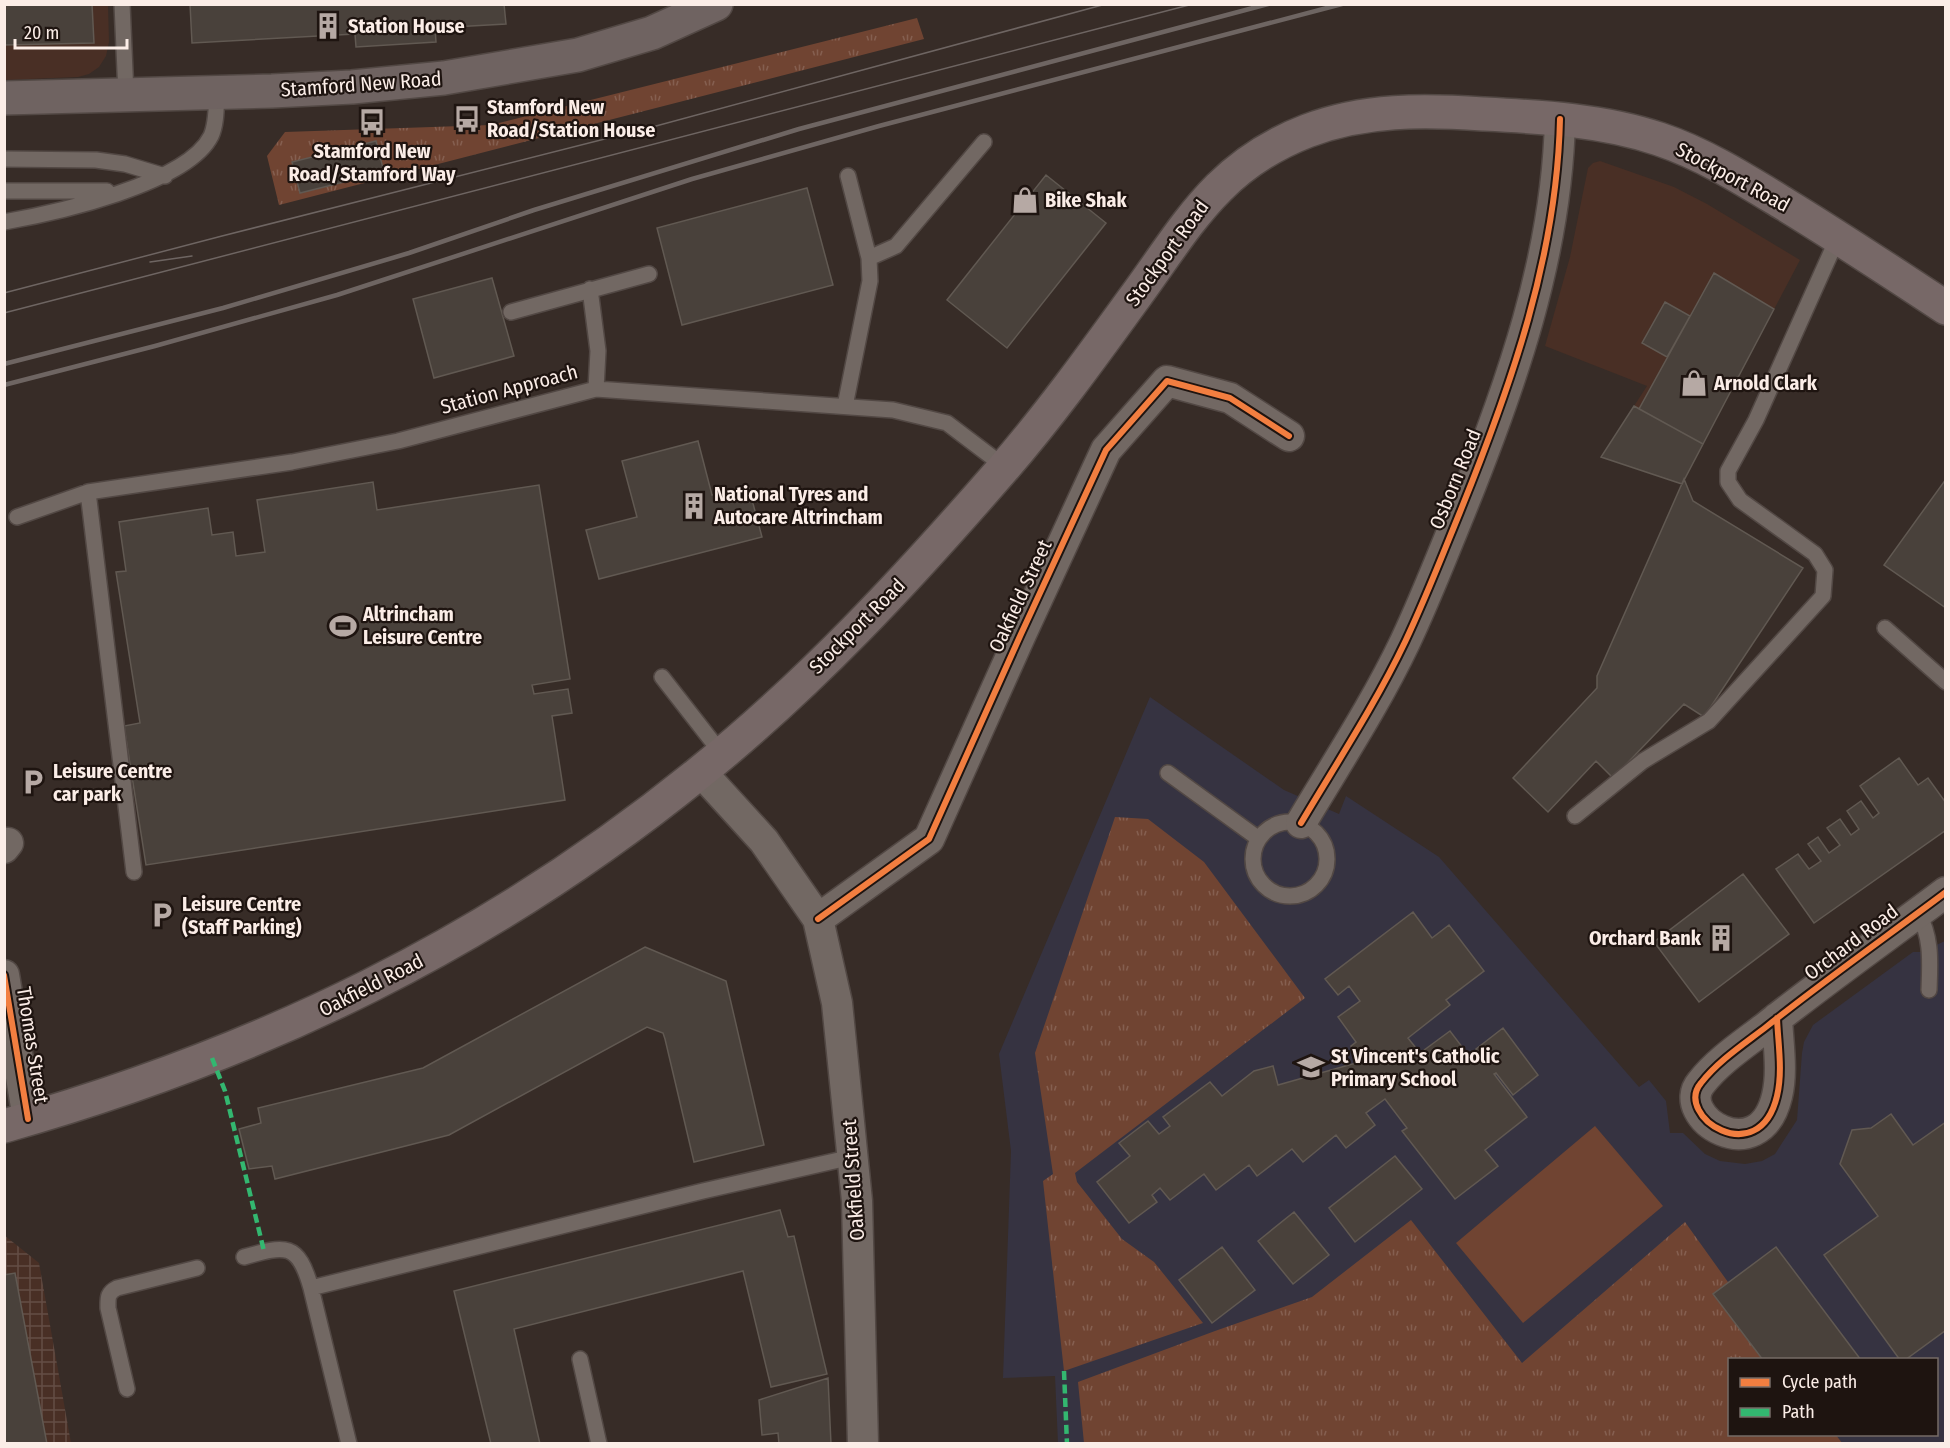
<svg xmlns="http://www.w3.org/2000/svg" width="1950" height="1448" font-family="'Fira Sans Condensed',sans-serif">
<defs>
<pattern id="industrial-grid" width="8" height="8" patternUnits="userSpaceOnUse" patternTransform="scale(1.5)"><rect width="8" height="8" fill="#492f25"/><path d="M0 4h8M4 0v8" fill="none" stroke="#644d45"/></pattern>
<pattern id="grass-tufts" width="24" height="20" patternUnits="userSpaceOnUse" patternTransform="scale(1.5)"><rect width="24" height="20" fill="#704432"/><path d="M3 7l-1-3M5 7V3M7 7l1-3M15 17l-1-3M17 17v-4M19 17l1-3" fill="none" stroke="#855f50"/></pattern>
</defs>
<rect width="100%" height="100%" fill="#372c27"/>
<path fill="#492f25" d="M4,5H108L109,42L106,56L99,67L89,74L78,77L5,80Z
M1600,161L1674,187L1707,204L1800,260L1682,484L1601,457L1647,386L1545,346L1570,257L1588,168L1593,163Z"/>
<path fill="url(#industrial-grid)" d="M4,1235L39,1263L71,1443H5Z"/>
<path fill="#363341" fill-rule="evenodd" d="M1150,697L1284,790L1339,814L1346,796L1439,857L1639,1087L1649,1080L1666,1101L1670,1133H1683L1705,1154L1720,1161L1745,1164L1762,1161L1775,1154L1797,1120L1802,1053L1804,1042L1813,1025L1913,952H1921L1945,941V1443H1058L1055,1376L1003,1378L1011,1151L999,1054ZM1730,1360H1936V1434H1730Z"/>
<path fill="url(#grass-tufts)" d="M917,18L924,39L279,205L267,156L285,132L491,125Z
M1115,817L1148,819L1204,862L1305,998L1075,1173L1077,1182L1122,1239L1154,1262L1203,1323L1064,1371L1043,1181L1053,1174L1035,1053Z
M1411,1220L1522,1363L1685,1222L1783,1359L1730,1360V1434L1836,1435L1842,1443H1084L1078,1382L1215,1331L1312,1297Z"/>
<path fill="#704432" d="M1595,1126L1663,1206L1523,1323L1456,1243Z"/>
<path fill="#49413b" stroke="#615952" stroke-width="1.5" d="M4,4H92L94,43L4,45Z
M190,4H504L506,24L435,28L436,42L356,47L355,34L192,43Z
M376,141L384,172L300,193L292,162Z
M1046,175L1106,223L1007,348L947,300Z
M807,188L833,285L682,325L657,228Z
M1714,273L1774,309L1703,444L1639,409Z
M492,278L514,356L434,378L413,299Z
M1665,302L1690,316L1667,357L1642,343Z
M1634,406L1703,444L1682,484L1601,457Z
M698,441L712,495L748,485L762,537L599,579L586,530L637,517L622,461Z
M1684,479L1693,501L1803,568L1704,717L1684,704L1613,778L1596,761L1548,812L1513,778L1597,688V676Z
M1946,479V608L1884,565Z
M373,482L377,510L539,485L570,679L532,685L534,694L568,689L572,713L552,716L565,800L146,865L124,726L140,723L116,572L126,571L119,522L208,508L212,535L233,532L236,556L265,552L257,500Z
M1899,758L1918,785L1928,778L1946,803V830L1814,923L1776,869L1798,854L1809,869L1821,861L1808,844L1818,837L1829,853L1840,845L1827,828L1840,819L1851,835L1859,829L1847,811L1861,801L1873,818L1879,813L1860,786Z
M1743,874L1789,934L1699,1002L1654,942Z
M1413,912L1432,938L1449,925L1484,971L1446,1000L1450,1005L1408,1038L1420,1053L1450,1031L1472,1060L1480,1053L1476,1049L1503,1028L1538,1075L1513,1095L1496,1073L1494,1074L1527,1117L1485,1150L1498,1166L1455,1199L1402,1131L1407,1128L1385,1099L1366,1113L1375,1125L1346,1148L1336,1135L1303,1162L1292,1149L1257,1176L1249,1165L1216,1190L1204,1174L1170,1200L1160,1188L1152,1195L1157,1202L1129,1223L1097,1182L1130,1156L1119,1143L1148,1121L1159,1134L1170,1126L1163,1117L1210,1082L1222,1096L1254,1071L1273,1066L1278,1085L1356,1063L1351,1046L1356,1042L1338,1017L1360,1001L1349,986L1338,995L1325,979Z
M645,947L726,981L764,1145L694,1162L665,1039L663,1033L647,1027L449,1135L275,1179L272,1166L249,1169L239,1129L261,1123L258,1108L423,1068Z
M1891,1114L1913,1145L1946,1122V1330L1905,1360H1900L1824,1255L1878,1216L1840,1164L1852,1130L1871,1128Z
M1395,1156L1422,1189L1355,1242L1329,1208Z
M780,1210L788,1237L794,1236L827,1374L771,1387L743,1271L514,1329L540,1444H491L454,1291Z
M1294,1212L1329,1255L1293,1284L1258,1241Z
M1222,1247L1255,1290L1212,1323L1179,1280Z
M1776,1247L1861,1360H1763L1713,1294Z
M15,1273L47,1444H4V1275Z
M828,1378L831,1444H779L778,1433L762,1435L759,1400Z"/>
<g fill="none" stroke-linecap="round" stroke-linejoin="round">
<defs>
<path id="service" d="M122,4L126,94
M4,159L96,160L125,164L165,176
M4,191H107
M4,222C55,213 187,184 211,136C217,123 216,105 217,91
M869,258L896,246L984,142
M590,289L598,351L596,389
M511,312L649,274
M845,406L870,281L869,258L848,176
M88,492L134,872
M17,517L88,492L292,462L398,441L596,389L893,410L947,423L1005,467
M1885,628L1946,682
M662,677L722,754
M1168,773L1259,839
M1575,816L1643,761L1709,721L1823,596L1825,570L1815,554L1740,500L1728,482V471L1756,420L1838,237
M1253 859a37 37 0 1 1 74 0a37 37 0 1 1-74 0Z
M1918,913C1932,937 1930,962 1929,990
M244,1257C286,1245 298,1242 311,1288
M580,1359L599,1444
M127,1389L108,1308C108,1298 107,1293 117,1288L197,1268
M349,1444L311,1288L703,1191L852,1157"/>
<path id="minor" d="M701,772L764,841L818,919L837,1003L857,1201L863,1444
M1301,823C1336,764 1375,705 1405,642C1425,600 1442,556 1460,512C1511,386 1557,256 1560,119
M4,848L8,843
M818,919L929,839L1021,634L1106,450L1167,381L1230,398L1289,436
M4,975L28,1119
M1777,1018C1778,1043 1783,1071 1777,1096C1759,1172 1673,1116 1701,1083C1718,1061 1744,1044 1766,1027C1825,980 1886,937 1946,892"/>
<path id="secondary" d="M4,98L272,91L352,87L444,78L578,55L652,33L716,4"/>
<path id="primary" d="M4,1126C262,1053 491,942 699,773C810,684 908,578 1001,471C1048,417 1090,359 1132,301C1186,228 1216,166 1307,131C1364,109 1424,110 1483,114C1542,117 1603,120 1659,139C1704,154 1745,180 1786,205C1840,238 1893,273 1946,308"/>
</defs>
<use href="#service" stroke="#524844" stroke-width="18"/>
<use href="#minor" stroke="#524844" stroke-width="33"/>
<use href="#secondary" stroke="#524844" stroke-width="36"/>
<use href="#primary" stroke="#524844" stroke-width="36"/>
<use href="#service" stroke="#726863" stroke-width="15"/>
<use href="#minor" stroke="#726863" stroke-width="30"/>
<use href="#secondary" stroke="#6f6361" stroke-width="33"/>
<use href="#primary" stroke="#776867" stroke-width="33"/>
<path stroke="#6e6562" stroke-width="1.5" d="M150,262L192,256
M4,293L222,236L656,126L1106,4
M4,313L1193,4"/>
<path stroke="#6e6562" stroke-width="4.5" d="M4,364L223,308L409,253L534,210L799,129L1268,4
M4,385L155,346L337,295L692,179L879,126L1342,4"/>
<path stroke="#33b770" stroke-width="4.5" stroke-dasharray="9 4.5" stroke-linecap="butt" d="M212,1058L225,1091L264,1251
M1064,1371L1067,1444"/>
<defs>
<path id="cycleway" d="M1301,823C1336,764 1375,705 1405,642C1425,600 1442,556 1460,512C1511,386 1557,256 1560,119
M818,919L929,839L1021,634L1106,450L1167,381L1230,398L1289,436
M4,975L28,1119
M1777,1018C1778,1043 1783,1071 1777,1096C1759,1172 1673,1116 1701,1083C1718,1061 1744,1044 1766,1027C1825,980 1886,937 1946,892"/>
</defs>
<use href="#cycleway" stroke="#1e1410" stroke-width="10"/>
<use href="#cycleway" stroke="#f27e40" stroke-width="6"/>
</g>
<defs>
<symbol id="building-bare" viewBox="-9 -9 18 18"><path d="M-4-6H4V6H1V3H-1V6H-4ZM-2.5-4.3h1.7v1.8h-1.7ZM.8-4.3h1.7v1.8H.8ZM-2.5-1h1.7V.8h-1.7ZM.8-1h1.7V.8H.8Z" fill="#b6a9a4" stroke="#1e1410" stroke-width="2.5" paint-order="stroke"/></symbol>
<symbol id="bus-bare" viewBox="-9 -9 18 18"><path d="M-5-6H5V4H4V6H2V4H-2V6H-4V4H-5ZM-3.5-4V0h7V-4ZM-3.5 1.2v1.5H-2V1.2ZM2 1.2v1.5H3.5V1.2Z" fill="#b6a9a4" stroke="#1e1410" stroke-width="2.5" paint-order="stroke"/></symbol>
<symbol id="shop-bare" viewBox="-9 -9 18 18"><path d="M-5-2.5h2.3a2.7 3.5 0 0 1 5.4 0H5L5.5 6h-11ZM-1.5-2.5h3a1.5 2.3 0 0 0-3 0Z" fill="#b6a9a4" stroke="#1e1410" stroke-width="2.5" paint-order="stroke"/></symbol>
<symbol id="stadium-bare" viewBox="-9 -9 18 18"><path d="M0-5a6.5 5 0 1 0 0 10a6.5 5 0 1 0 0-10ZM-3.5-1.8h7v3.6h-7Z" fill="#b6a9a4" stroke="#1e1410" stroke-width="2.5" paint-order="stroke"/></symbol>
<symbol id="parking-bare" viewBox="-9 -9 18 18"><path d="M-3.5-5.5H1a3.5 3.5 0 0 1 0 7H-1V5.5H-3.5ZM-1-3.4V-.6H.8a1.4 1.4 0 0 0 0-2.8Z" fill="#b6a9a4" stroke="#1e1410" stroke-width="2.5" paint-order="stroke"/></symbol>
<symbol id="school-bare" viewBox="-9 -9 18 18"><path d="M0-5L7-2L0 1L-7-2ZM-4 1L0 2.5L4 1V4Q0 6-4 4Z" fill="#b6a9a4" stroke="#1e1410" stroke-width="2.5" paint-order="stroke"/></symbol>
</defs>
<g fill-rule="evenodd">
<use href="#building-bare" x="309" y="7" width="38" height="38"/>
<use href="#bus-bare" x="448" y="100" width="38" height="38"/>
<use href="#bus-bare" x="353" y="103" width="38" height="38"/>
<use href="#shop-bare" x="1006" y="181" width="38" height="38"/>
<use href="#shop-bare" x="1675" y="364" width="38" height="38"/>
<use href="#building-bare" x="675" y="487" width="38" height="38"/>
<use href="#stadium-bare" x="324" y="607" width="38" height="38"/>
<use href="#parking-bare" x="14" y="763" width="38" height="38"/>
<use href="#parking-bare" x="143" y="896" width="38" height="38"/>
<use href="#building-bare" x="1702" y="919" width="38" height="38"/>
<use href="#school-bare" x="1292" y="1048" width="38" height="38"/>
</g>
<g text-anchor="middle" stroke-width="4.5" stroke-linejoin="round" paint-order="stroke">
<g font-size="20" font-weight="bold" fill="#fbede7" stroke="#1e1410" text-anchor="start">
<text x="348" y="33">Station House</text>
<text x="487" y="114">Stamford New<tspan x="487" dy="23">Road/Station House</tspan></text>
<text x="372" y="158" text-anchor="middle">Stamford New<tspan x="372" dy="23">Road/Stamford Way</tspan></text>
<text x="1045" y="207">Bike Shak</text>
<text x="1714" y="390">Arnold Clark</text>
<text x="714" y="501">National Tyres and<tspan x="714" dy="23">Autocare Altrincham</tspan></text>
<text x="363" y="621">Altrincham<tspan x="363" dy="23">Leisure Centre</tspan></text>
<text x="53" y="778">Leisure Centre<tspan x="53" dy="23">car park</tspan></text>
<text x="182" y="911">Leisure Centre<tspan x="182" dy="23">(Staff Parking)</tspan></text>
<text x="1701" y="945" text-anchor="end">Orchard Bank</text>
<text x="1331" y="1063">St Vincent's Catholic<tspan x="1331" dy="23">Primary School</tspan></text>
</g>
<g font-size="20" fill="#fbede7" stroke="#1e1410">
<text transform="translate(361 84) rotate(-4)" y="7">Stamford New Road</text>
<text transform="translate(1733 177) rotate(28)" y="7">Stockport Road</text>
<text transform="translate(1167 253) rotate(-54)" y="7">Stockport Road</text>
<text transform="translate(509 389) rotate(-15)" y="7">Station Approach</text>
<text transform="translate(1455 479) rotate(-68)" y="7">Osborn Road</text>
<text transform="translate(1020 596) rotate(-65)" y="7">Oakfield Street</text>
<text transform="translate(857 626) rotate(-45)" y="7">Stockport Road</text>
<text transform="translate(1851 942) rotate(-37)" y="7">Orchard Road</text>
<text transform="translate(371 985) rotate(-27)" y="7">Oakfield Road</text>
<text transform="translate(33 1045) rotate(81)" y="7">Thomas Street</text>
<text transform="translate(853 1180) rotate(-94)" y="7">Oakfield Street</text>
</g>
</g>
<rect width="1950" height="1448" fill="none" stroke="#fbede7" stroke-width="12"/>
<rect x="1728" y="1358" width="210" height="78" fill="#1e1410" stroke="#766b66" stroke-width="1.5"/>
<rect x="1740" y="1378" width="30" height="9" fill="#f27e40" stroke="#766b66" stroke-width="1.5"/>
<text x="1782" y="1388" font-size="18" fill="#fbede7">Cycle path</text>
<rect x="1740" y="1408" width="30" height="9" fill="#33b770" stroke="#766b66" stroke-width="1.5"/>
<text x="1782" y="1418" font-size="18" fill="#fbede7">Path</text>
<path d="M15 39v9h112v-9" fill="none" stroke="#fbede7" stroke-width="3"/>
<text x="24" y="39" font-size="18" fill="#fbede7" stroke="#1e1410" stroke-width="4.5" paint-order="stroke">20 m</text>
</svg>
